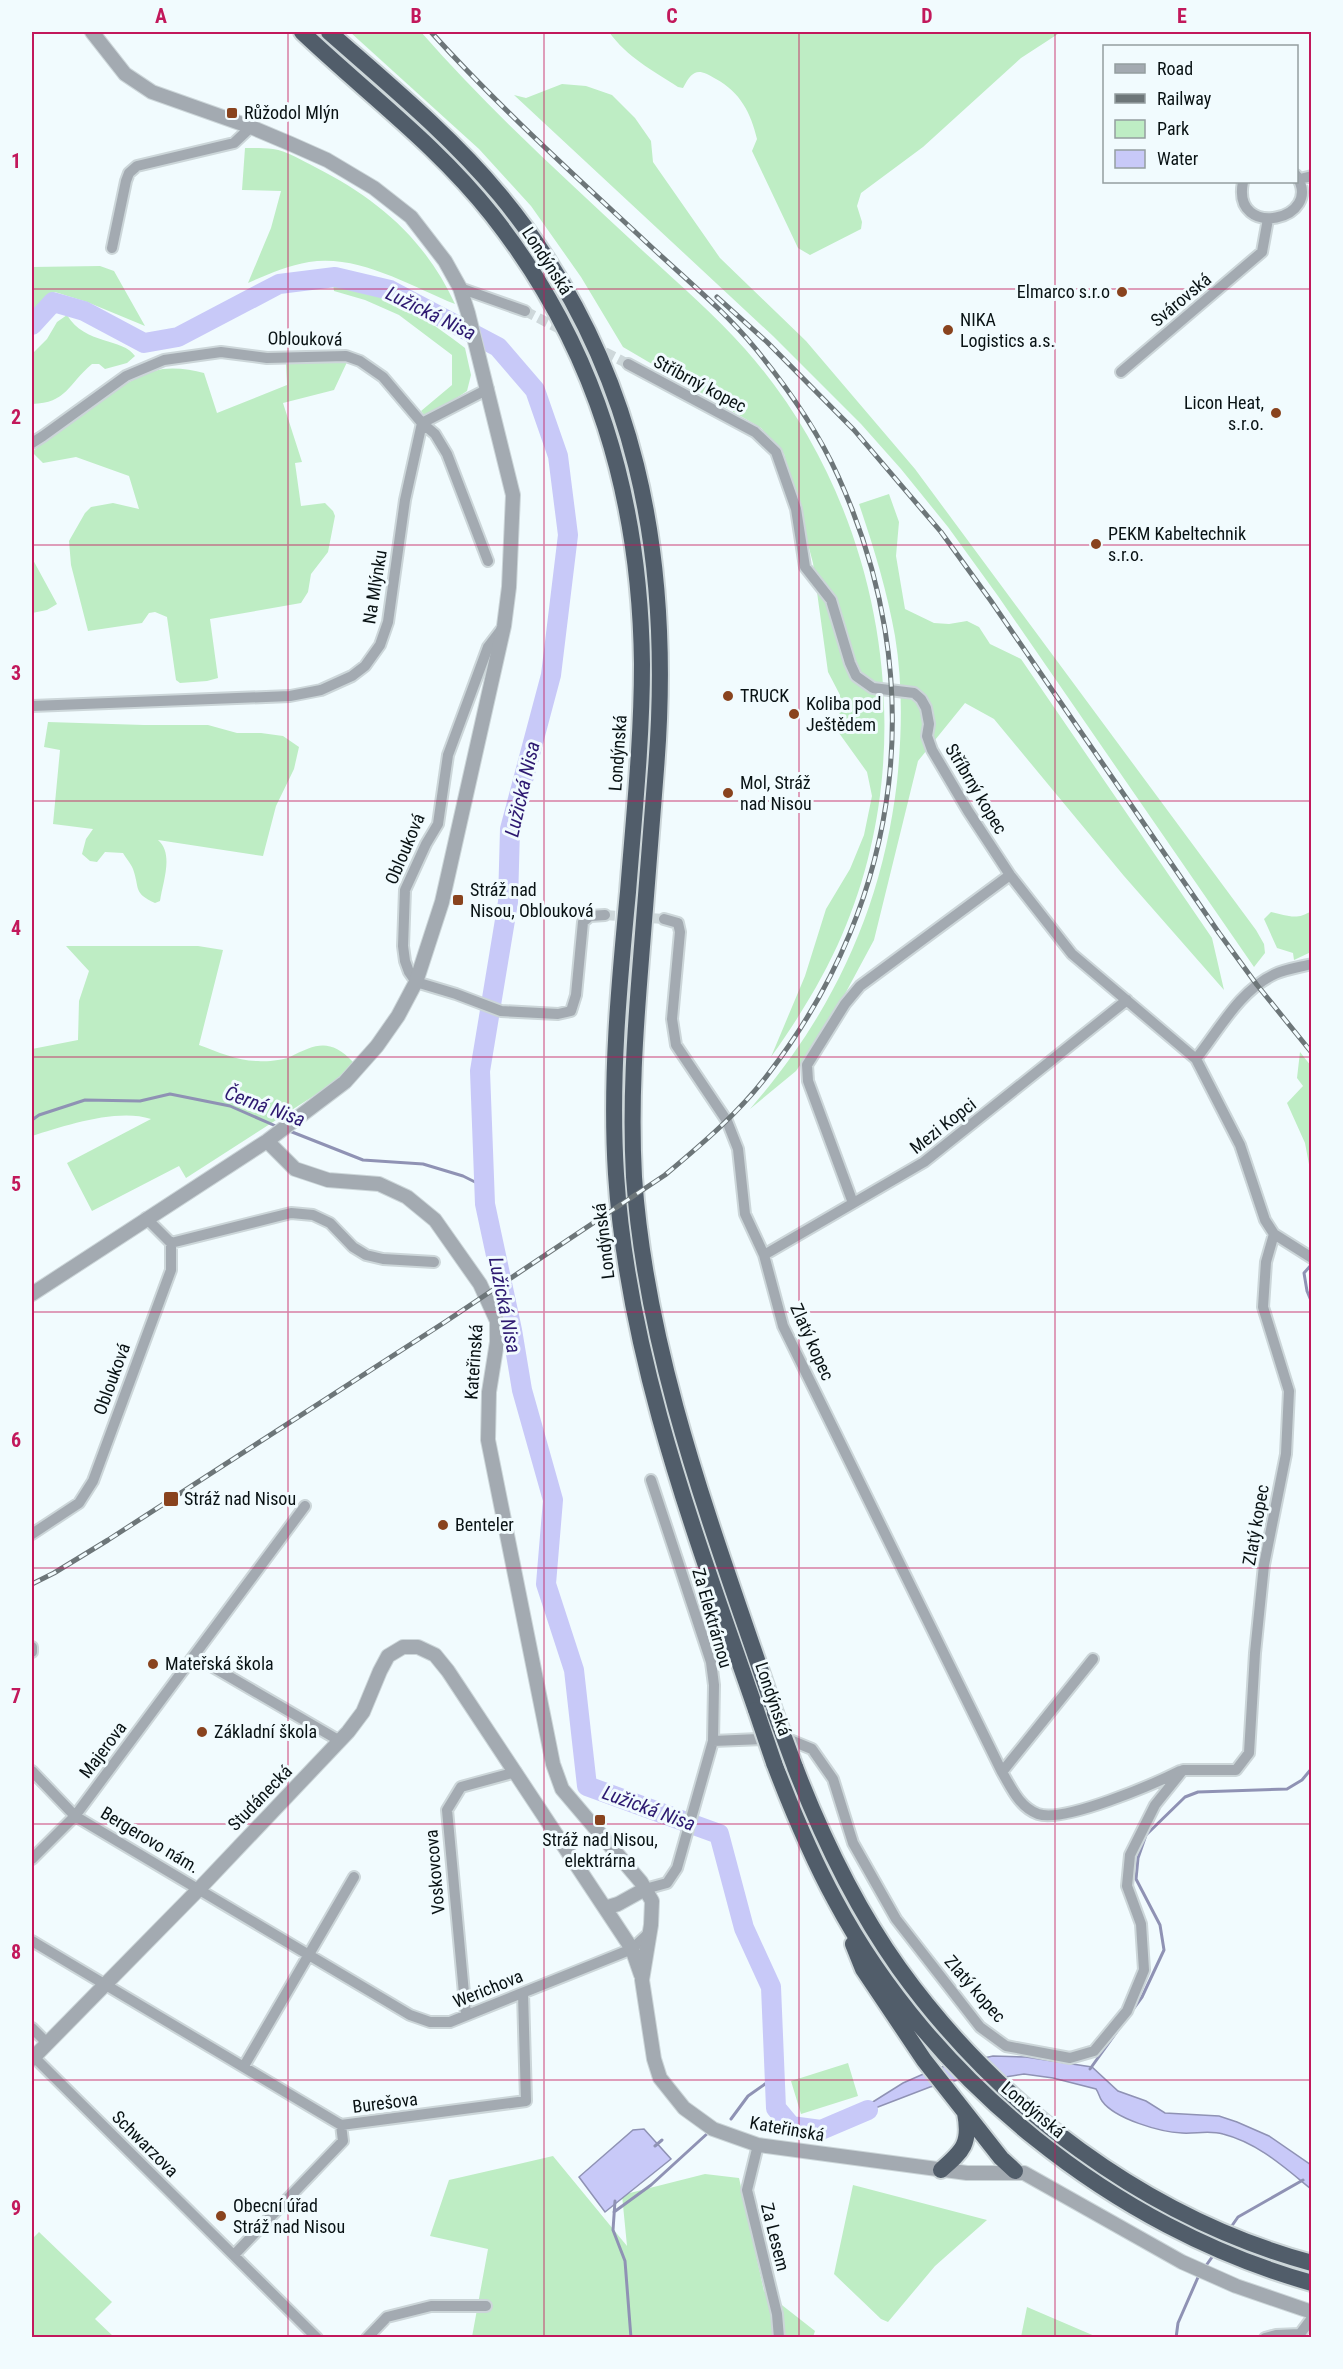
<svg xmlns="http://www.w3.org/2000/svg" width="1343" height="2369" font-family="'Roboto Condensed',sans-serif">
<rect width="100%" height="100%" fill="#f1fbfe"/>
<path fill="#beedc4" d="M350,32H421C489,110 567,180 643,251C678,283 714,314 745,349C883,504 925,744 842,935C823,979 798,1019 771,1057L805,976L826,909L850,869L864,835L872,796L867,772L839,733L840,695L828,672L813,563L784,454L761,428L623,347L581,277L531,206L479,149Z
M609,32H1061L1021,58L923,147L861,193L857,206L862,222L861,229L810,255L798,248L752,151L757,139C751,113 740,92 716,79C698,68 693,69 683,88L678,87C652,70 627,57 609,32Z
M562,84L586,86L612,95L635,118L651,141L653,162L720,258L806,341L915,469L1256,930L1264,944L1265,953L1254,967L998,596L948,527L901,469L861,424L773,336L514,95L526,98Z
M245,148C254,148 264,148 273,149C287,151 303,161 315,167C378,199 425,239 455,304C410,286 359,254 309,262C287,266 268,274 248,283L271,228L281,191L242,190Z
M100,266L114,271L145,326L87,302L55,292L32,315V267Z
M333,284C379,285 430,321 465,348L471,375L467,391L431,415L425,416L421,411L452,385V355L399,315L365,300L334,291Z
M67,315C85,345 123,338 135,356L127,363L105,369L99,364H92C68,384 67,403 32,404V354L47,339L57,322Z
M348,360L334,390L283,403L302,462L295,463L301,506L325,503L333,511L335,516L328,552L311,574L308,592L301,603L210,619L218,678L207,681L180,683L176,680L167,617L155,612L149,613L142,623L88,631L71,565L69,541L85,513L91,507L113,503L139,509L129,476L76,457L43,463L32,452C69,423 109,387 154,371C169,366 189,369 204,373L217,413L287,385L286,363Z
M889,494L899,522L896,556L905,609L934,623L949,624L967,621L979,627L990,644L1021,659L1212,938L1224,990L1124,876L994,719L965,703L918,761L874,940L831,1020L796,1071L750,1109C833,1013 882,909 897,782C902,733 903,685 895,636C887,591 874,548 859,504Z
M32,558L57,604L47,610L32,613Z
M48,722L144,725H208L237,733H261L283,736L299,747L294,769L276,806L263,856L158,840C174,854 163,881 160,901L155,903C133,893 140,889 133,869C131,864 126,858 123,853L105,852L97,862L90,861L82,854L86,839L93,829L53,824L60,750L44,747Z
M1311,911V952L1294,960L1293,953L1277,948L1264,919L1271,912C1286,915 1297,921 1311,911Z
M66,946H198L223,950L199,1045C218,1052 238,1061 258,1061C267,1062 283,1060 290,1057C316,1044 330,1038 353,1062L340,1079L186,1178L179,1166L92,1211L67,1163L151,1119C117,1108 64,1126 32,1136V1049L78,1040L79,1001L89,971Z
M1300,1052L1311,1066V1175L1305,1143L1287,1103L1303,1086L1297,1078Z
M848,2063L858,2096L801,2114L791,2081Z
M553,2156L627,2246L622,2195L705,2174L739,2178L764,2291L815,2331L813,2337H472L488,2249L430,2236L449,2180Z
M853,2185L987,2220L935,2266L888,2322L881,2319L834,2274Z
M39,2232L112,2302L95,2319L114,2337H32V2239Z
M1027,2307L1097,2337H1021Z"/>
<path fill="#c8c9f8" stroke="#8f92b4" stroke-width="1.5" d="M993,2056L1026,2057L1092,2067L1118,2091L1146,2101L1165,2113L1219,2116L1237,2122L1269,2136L1311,2165V2189C1284,2167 1258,2143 1223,2134C1209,2130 1195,2134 1182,2133C1160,2132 1115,2119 1102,2101C1099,2097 1099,2093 1096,2089L1053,2078L1024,2074L1005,2077L974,2076L930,2087L844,2120L903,2083L937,2068Z
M644,2129L671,2159L605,2212L579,2177L633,2130Z"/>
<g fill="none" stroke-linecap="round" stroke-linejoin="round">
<path stroke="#8f92b4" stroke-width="3" d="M32,1120L39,1115L85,1100L140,1101L170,1094L230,1106L278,1127
M287,1130L363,1160L423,1164L463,1176L485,1187
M1312,1264L1304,1273L1307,1291L1312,1303
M1134,2008L1142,1997L1164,1950L1160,1925L1136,1879L1138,1858L1146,1835L1185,1797L1198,1792L1287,1789L1302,1780L1312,1768
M1090,2069L1118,2030
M731,2119L748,2096L775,2077
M655,2146L662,2140
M615,2201L613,2230L625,2261L631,2338
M614,2212L651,2185L709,2132
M1231,2227L1238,2217L1303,2180
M1205,2267L1215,2253
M1176,2338L1178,2323L1199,2275"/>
<path stroke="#c8c9f8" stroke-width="20" d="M32,325L53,302L84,311L144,343L178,337L279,284L335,277L390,290L498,347L535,390L558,456L568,535L551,675L510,829L508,902L480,1071L485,1204L512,1330L522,1390L553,1500L546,1584L574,1670L587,1786L719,1834L744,1928L771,1987L776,2108L791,2126L821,2130L868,2110"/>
<path stroke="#ced8db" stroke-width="10" stroke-dasharray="10 5" stroke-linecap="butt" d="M525,311L628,364
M605,915L664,919"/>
<defs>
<path id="minor" d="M1300,179L1312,176
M1243,182C1231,241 1326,220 1296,175
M112,248L126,181L129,173L137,166L234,143L251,127
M460,288L525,311
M628,364L755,432L776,452L796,509L805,567L831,600L850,663L856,676L873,688L914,693L921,699L926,708L929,724L927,736L932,750L968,811L1010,875L1072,954L1196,1059L1240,1145L1265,1220L1274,1234L1312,1258
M1121,372L1262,252L1268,219
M422,423L488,389
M32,443L43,436L126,376L164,360L221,352L267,358L346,356L360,361L383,377L422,423L435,434L447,454L488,561
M501,630L488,647L448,755L438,824L426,844L405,890L403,946L405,961L409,972L416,982L456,994L501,1011L558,1014L571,1011L576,995L583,922L590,916L605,915
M32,706L290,696L321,690L352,676L365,666L380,645L388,622L405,500L422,423
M664,919L678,923L680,932L672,1019L676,1045L727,1121L738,1149L745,1214L764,1255L783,1326L1002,1772L1093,1659
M1196,1059C1219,1030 1240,990 1275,974C1286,969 1300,967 1312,964
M853,1203L808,1081L807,1065L845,1004L860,986L1010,875
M171,1243L291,1213L313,1215L330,1223L353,1247L366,1255L383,1259L434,1262
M764,1255L924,1162L1127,1000
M32,1534L79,1503L93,1481L171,1270V1243L146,1218
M32,1647V1652
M194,1656L340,1741
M713,1741L785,1738L812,1749L833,1779L853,1843L896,1919L980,2027L1006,2046L1070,2058L1094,2051L1127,2011L1144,1970L1141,1924L1127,1886L1130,1855L1155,1805L1183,1770H1236L1249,1753L1255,1653L1264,1565L1286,1454L1289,1391L1263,1307L1266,1262L1274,1234
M32,1771L75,1816L410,2015L430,2022H450L632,1949L648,1934
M1002,1772C1011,1787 1019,1807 1038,1814C1064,1823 1154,1784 1180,1771
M32,1859L75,1816L305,1506
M645,1889L667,1883L677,1868L713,1741L714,1685L711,1662L651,1480
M32,1941L341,2125L526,2101L523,1993
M466,2015L447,1810L461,1787L516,1772
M32,2028L46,2042
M34,2057L317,2338
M244,2066L354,1877
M758,2145L747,2190L777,2314L779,2338
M234,2255L343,2141L341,2125
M367,2338L387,2317L431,2306H486
M1265,2338L1276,2335L1300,2334L1312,2318"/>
<path id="tertiary" d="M267,1141L295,1169L328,1180L379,1184L407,1197L435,1220L480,1284L497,1321V1342L489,1392L488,1440L553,1764L562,1789L641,1882L652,1901L651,1925L642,1980L654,2059L660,2078L684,2108L713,2129L758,2145L967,2173H1024L1182,2262L1236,2286L1312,2312
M32,1294L267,1141L345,1082L377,1046L398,1016L416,982L442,902L504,626L509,587L513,495L468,313L460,288L445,261L411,217L374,188L327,160L291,144L251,127L152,92L125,74L92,32
M605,1908L618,1904L645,1889
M32,2059L199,1889L348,1732L363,1712L380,1671L388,1656L403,1647H418L435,1655L448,1671L632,1949L641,1975"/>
<path id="trunk" d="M302,32C365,92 437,145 492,215C596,347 640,497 642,664C642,740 634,816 628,892C619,985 610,1080 616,1174C628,1360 696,1536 756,1710
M329,32C388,84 450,135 500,195C638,362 673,558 656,769C651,832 646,896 641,959C635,1032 630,1104 634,1177C647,1363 717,1539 775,1713
M774,1763C792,1810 811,1856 835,1900C931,2080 1114,2228 1312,2283
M795,1767C822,1837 855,1906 899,1968C998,2106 1146,2218 1312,2263
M853,1944L863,1969L924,2060L1001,2158L1015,2171
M941,2170C963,2151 971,2143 965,2113"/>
</defs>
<use href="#minor" stroke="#ccd6d9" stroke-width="14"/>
<use href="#tertiary" stroke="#ccd6d9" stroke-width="16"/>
<use href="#trunk" stroke="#ccd6d9" stroke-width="20"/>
<use href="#minor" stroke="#a3aab1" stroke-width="10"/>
<use href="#tertiary" stroke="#a3aab1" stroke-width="14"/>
<use href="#trunk" stroke="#515d6a" stroke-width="16"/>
<defs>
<path id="rail" d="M717,297L767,342L854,430L941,532L991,601L1219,933L1257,985L1312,1053
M32,1584L54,1573L108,1540L445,1322L665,1175C702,1144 740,1112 769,1073C904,897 930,678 838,476C817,429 787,387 755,348C723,309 682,276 645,241C572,173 498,106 431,32"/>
</defs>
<use href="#rail" stroke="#6d7679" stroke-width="5"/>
<use href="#rail" stroke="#f1fbfe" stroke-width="3" stroke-dasharray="9" stroke-linecap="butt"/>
<defs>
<path id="trunk-bridge" d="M756,1710L774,1763
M775,1713L795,1767"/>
</defs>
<use href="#trunk-bridge" stroke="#ccd6d9" stroke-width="20" stroke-linecap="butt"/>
<use href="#trunk-bridge" stroke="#515d6a" stroke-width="16"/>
</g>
<path fill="none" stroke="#c2185b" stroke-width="1.5" stroke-opacity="0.55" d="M288,32V2338M544,32V2338M799,32V2338M1055,32V2338M32,289H1312M32,545H1312M32,801H1312M32,1057H1312M32,1312H1312M32,1568H1312M32,1824H1312M32,2080H1312"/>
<g fill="#89431e" stroke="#f1fbfe" stroke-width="2">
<rect x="226" y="107" width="12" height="12" rx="3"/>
<circle cx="1122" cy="292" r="6"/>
<circle cx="948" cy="330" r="6"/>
<circle cx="1276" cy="413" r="6"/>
<circle cx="1096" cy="544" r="6"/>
<circle cx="728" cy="696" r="6"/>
<circle cx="794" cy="714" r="6"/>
<circle cx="728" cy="793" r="6"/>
<rect x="452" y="894" width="12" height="12" rx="3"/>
<rect x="163" y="1491" width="16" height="16" rx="3"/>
<circle cx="443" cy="1525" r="6"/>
<circle cx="153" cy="1664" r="6"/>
<circle cx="202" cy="1732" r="6"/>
<rect x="594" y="1814" width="12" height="12" rx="3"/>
<circle cx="221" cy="2216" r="6"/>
</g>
<g text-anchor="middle" stroke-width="6" stroke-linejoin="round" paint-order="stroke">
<g font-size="18" fill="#091214" stroke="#f1fbfe" text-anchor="start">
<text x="244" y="119">Růžodol Mlýn</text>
<text x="1110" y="298" text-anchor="end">Elmarco s.r.o</text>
<text x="960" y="326">NIKA<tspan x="960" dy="21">Logistics a.s.</tspan></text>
<text x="1264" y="409" text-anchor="end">Licon Heat,<tspan x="1264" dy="21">s.r.o.</tspan></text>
<text x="1108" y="540">PEKM Kabeltechnik<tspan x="1108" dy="21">s.r.o.</tspan></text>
<text x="740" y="702">TRUCK</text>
<text x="806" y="710">Koliba pod<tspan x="806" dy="21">Ještědem</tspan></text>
<text x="740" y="789">Mol, Stráž<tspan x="740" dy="21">nad Nisou</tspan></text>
<text x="470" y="896">Stráž nad<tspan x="470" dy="21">Nisou, Oblouková</tspan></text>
<text x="184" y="1505">Stráž nad Nisou</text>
<text x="455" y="1531">Benteler</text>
<text x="165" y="1670">Mateřská škola</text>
<text x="214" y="1738">Základní škola</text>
<text x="600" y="1846" text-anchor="middle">Stráž nad Nisou,<tspan x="600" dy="21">elektrárna</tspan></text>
<text x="233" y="2212">Obecní úřad<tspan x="233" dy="21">Stráž nad Nisou</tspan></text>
</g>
<g font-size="18" fill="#091214" stroke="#f1fbfe">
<text transform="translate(547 261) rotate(57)" y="6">Londýnská</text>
<text transform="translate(1181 300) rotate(-40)" y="6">Svárovská</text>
<text transform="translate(305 339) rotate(1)" y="6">Oblouková</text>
<text transform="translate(700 384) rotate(28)" y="6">Stříbrný kopec</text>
<text transform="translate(375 587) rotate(-81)" y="6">Na Mlýnku</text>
<text transform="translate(618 753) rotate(-86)" y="6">Londýnská</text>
<text transform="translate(976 789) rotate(59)" y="6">Stříbrný kopec</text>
<text transform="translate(405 849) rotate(-67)" y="6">Oblouková</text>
<text transform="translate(943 1126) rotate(-38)" y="6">Mezi Kopci</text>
<text transform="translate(604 1241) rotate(-97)" y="6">Londýnská</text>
<text transform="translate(812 1342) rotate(66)" y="6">Zlatý kopec</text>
<text transform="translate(474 1362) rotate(-86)" y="6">Kateřinská</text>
<text transform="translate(112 1379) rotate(-70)" y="6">Oblouková</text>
<text transform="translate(1256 1525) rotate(-80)" y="6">Zlatý kopec</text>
<text transform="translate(712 1618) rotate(74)" y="6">Za Elektrárnou</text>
<text transform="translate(773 1699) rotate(71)" y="6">Londýnská</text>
<text transform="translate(103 1750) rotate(-53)" y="6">Majerova</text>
<text transform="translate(260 1798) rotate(-46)" y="6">Studánecká</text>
<text transform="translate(150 1840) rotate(31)" y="6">Bergerovo nám.</text>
<text transform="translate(435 1872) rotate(-95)" y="6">Voskovcova</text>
<text transform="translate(488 1989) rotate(-22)" y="6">Werichova</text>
<text transform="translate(975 1989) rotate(49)" y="6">Zlatý kopec</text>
<text transform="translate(385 2103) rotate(-7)" y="6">Burešova</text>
<text transform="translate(1033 2110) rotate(40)" y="6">Londýnská</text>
<text transform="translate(787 2129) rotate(10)" y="6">Kateřinská</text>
<text transform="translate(145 2144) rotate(45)" y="6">Schwarzova</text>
<text transform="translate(775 2237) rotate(76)" y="6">Za Lesem</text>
</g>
<g font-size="20" font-style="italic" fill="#2d1970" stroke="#f1fbfe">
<text transform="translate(431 313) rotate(26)" y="7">Lužická Nisa</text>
<text transform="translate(522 789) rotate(-77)" y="7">Lužická Nisa</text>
<text transform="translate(265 1106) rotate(20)" y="7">Černá Nisa</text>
<text transform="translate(505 1305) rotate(79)" y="7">Lužická Nisa</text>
<text transform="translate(649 1808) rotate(20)" y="7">Lužická Nisa</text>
</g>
</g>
<rect width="1343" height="2369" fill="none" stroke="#f1fbfe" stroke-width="66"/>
<rect x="1103" y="45" width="195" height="138" fill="#f1fbfe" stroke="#949ea0" stroke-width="1.5"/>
<rect x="1115" y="64" width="30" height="9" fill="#a3aab1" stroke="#949ea0" stroke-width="1.5"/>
<text x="1157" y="75" font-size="18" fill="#091214">Road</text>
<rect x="1115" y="94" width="30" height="9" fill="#6d7679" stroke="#949ea0" stroke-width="1.5"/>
<text x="1157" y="105" font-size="18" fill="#091214">Railway</text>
<rect x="1115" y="120" width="30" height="18" fill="#beedc4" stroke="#949ea0" stroke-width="1.5"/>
<text x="1157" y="135" font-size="18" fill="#091214">Park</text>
<rect x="1115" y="150" width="30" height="18" fill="#c8c9f8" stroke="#949ea0" stroke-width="1.5"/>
<text x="1157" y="165" font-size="18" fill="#091214">Water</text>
<rect x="33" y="33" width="1277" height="2303" fill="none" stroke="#c2185b" stroke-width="2"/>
<g font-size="20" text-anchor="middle" font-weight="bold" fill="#c2185b">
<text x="161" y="23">A</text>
<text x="416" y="23">B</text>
<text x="672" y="23">C</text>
<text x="927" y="23">D</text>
<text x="1182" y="23">E</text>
<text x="16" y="168">1</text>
<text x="16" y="424">2</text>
<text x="16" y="680">3</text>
<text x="16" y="935">4</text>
<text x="16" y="1191">5</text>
<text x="16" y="1447">6</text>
<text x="16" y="1703">7</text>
<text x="16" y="1959">8</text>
<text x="16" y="2215">9</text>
</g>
</svg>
